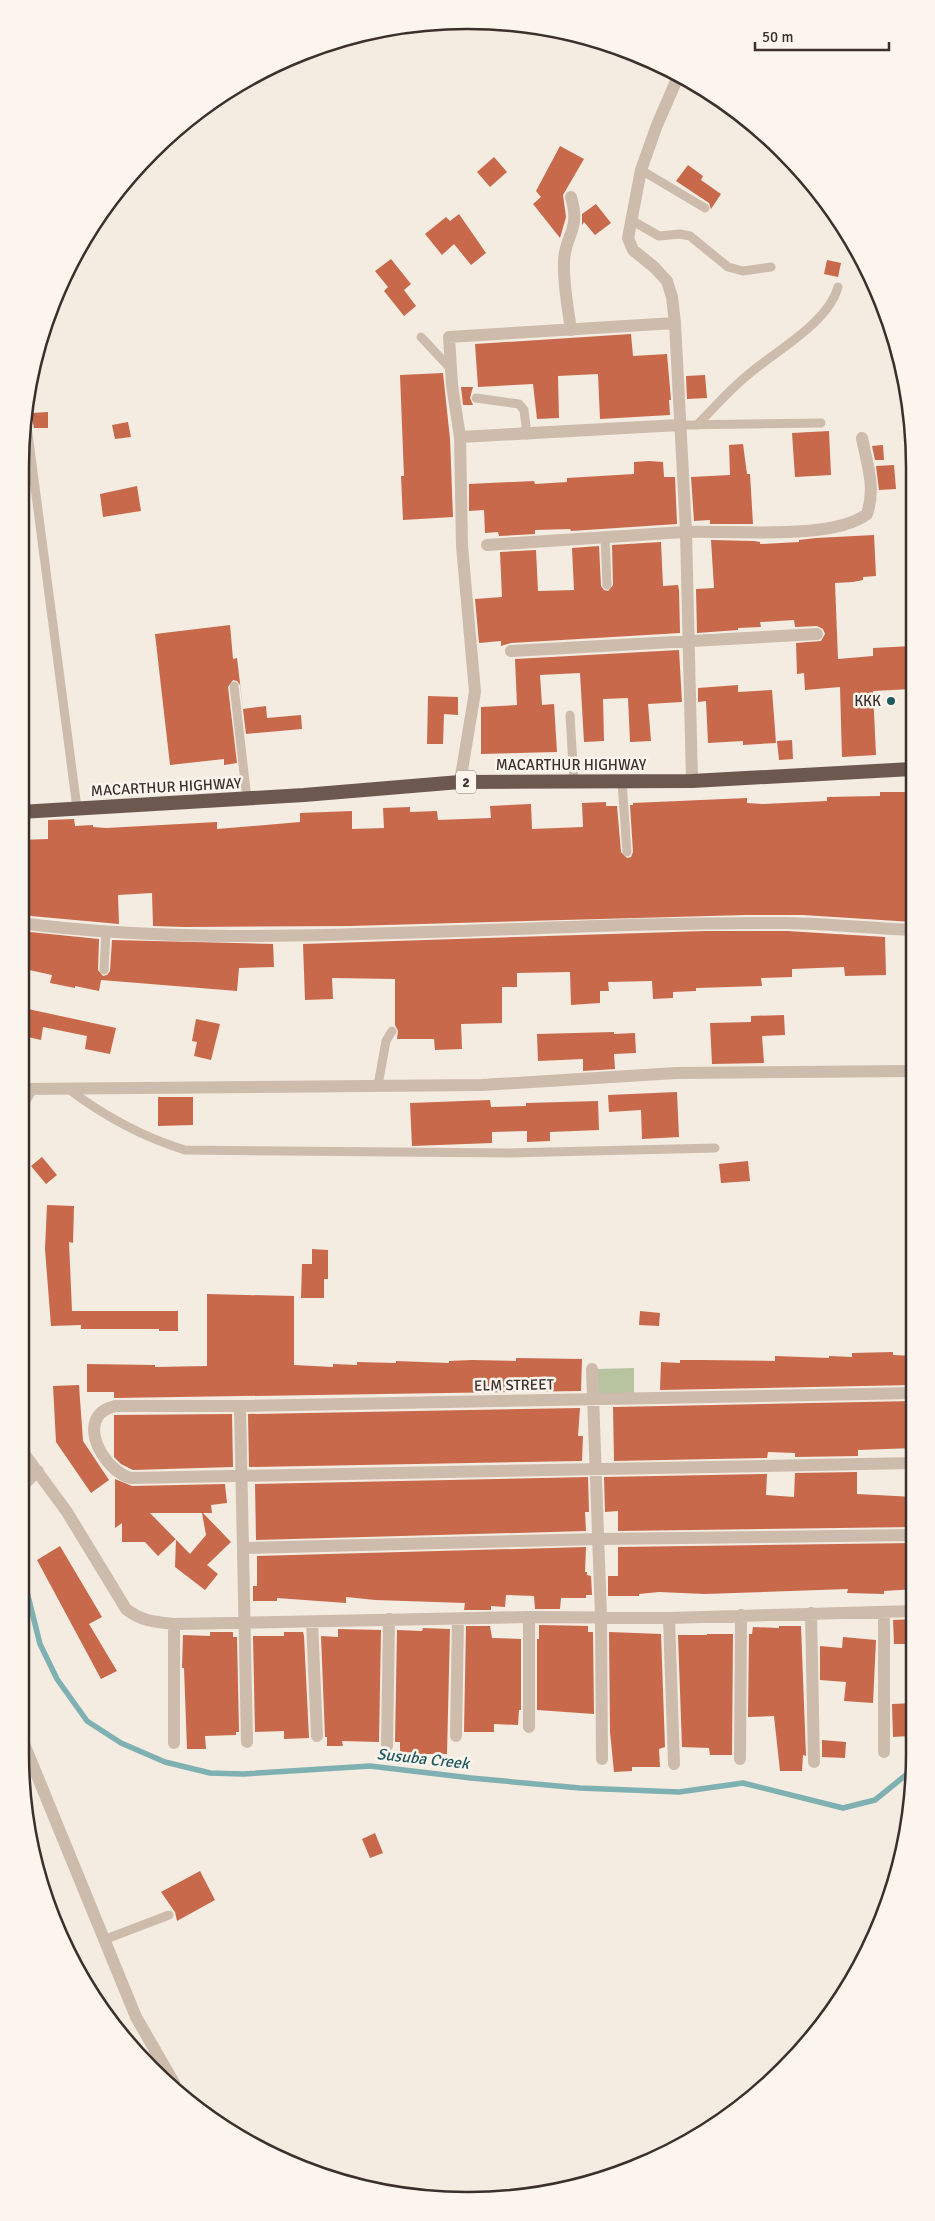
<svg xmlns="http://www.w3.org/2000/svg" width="935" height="2221" font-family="Signika,sans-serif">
<rect width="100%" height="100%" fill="#f4ebe1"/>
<path fill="#b8c4a0" d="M634,1368V1395H598V1369Z"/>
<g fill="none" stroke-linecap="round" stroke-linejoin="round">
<path stroke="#7fb0b2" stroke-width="5.5" d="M20,1578L25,1584L40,1644L57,1679L87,1721L121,1743L165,1762L210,1773L243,1774L370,1766L471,1778L580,1788L679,1792L743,1783L843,1808L875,1800L912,1770"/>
</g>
<path fill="#c8694b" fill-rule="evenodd" d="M560,146L584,159L563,195L566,217L560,238L533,204L541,197L536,191Z
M494,157L507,172L490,187L477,172Z
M688,165L703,176L701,180L721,194L711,209L709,203L676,181Z
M596,204L611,223L595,235L584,222L582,225V214Z
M459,214L486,253L471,265L454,244L442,255L425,234L446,217L450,221Z
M391,259L411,284L404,290L416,306L404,316L384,291L388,287L375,271Z
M827,260L841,263L838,277L824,274Z
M631,334L633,356L667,354L671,400H669L670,415L600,419L598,374L558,376L559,418L537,419L533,384L478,387L475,344Z
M443,373L450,439L453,517L403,520L401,476H404L400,375Z
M705,375L707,398L687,399L686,376Z
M461,387H473L470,398L473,405H463Z
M48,412V428H34L31,413Z
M128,422L131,437L115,439L112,425Z
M829,431L831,475L795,477L792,433Z
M743,444L747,474H750L753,524H710V520L694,521L691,477L730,475L729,445Z
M883,445L884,460H875L872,446Z
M649,461L663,462L664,477H675L677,524L571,531L570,529L535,530V534L499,536L498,532L485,533L484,510L469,511V484L534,481L535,484L567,482V478L634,474V462Z
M894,465L896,489L879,490L876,466Z
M137,486L141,511L103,517L100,494Z
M874,535L876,576L863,577V580L853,582L835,583L838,659L873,656V648L912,646V689L873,691L876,755L842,757L840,687L805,690L804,673L797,674L796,643L821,641L825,634L823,629L817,626L795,627L794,620L760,622L761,627L738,628V630L697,633L696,589L714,588L711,540L754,541L760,542V544L799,542V540L816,538Z
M661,542L663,586L678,585L679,590L680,633L511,643L501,646V641L479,643L475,599L502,597L500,552L536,550L538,591L574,590L572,548L599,546L601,586L604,590L608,591L613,585L612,545Z
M230,625L233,659L237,658L243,709L266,706L267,718L301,715L302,729L246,734L240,685L237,681L233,680L228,687L237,763L224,765V759L170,765L155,634Z
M679,650L682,702L648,704L651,741L630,742L628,698L603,699L604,741L584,742L580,673L540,675L542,705L554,704L557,752L481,754V707L517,705L515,659Z
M738,685V692L772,690L776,743L743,745V741L708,743L706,701L698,702V688Z
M428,696L458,697V715L444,714L443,744H427Z
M792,740L793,759L779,760L777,741Z
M880,792H912L913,922L803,915H746L349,926L185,927L153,926L152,893L118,895L119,924L20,915V840L48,839V820L74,819L75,826L93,825V827L106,828L217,822V829L300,822V813L352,811V829L384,828L383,808L410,807V812L437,811L438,820L491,818L490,806L531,804L532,829L583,827L582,803L606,802V806H617L621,852L627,858L631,857L633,852L630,805H633V803L747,798V803L763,804L827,801V797L880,796Z
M20,931L99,939L98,970L103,976L107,975L110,971L112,940L273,944L274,967L239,968L237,991L101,980L99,991L75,986V988L50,983L52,975L20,968Z
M705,931H787L885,937L886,975L845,976L844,967L792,969V977L761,978L762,986L696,988V991L673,992V998L653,999L652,981L608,982L609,991H600V1003L571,1005L570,972L517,973V987H502V1023L461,1024L462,1049L435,1050L434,1039H397L398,1031L395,1025V979L332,978L333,999L305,1000L303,944Z
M28,1009L116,1028L110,1054L85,1049L87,1036L43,1027L41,1040L23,1036Z
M784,1015L785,1035L762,1036L764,1063L712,1064L710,1023L751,1022V1016Z
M196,1019L220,1024L211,1060L194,1056L197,1042L192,1041Z
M614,1032V1034L635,1033L636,1053L614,1054L615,1069L583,1071V1059L538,1061L537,1034Z
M677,1092L679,1137L642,1139L641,1110L609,1112L608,1095Z
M158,1097H193V1125L158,1126Z
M490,1100L491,1107L526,1106V1103L598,1101L599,1130L550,1132V1141L527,1142V1131L492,1132V1143L412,1146L410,1103Z
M42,1157L57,1175L46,1184L31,1166Z
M748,1161L750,1181L721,1183L719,1164Z
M47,1205L74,1206L73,1243L69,1242L72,1311H178V1331H159V1329H81V1325L51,1326L45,1249Z
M312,1249L328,1250V1279H324V1298H301L302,1264H312Z
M207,1294L294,1296V1365L333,1367V1364L357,1365V1362L396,1363V1361L449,1363V1361L472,1360L516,1361V1358L582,1359L581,1391L114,1398V1392H87V1364L155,1365V1367L207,1366Z
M640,1311L660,1313L659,1326L639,1325Z
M893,1352V1355L914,1356V1385L660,1390L661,1362L680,1363V1360H702L775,1361V1356L829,1358V1356L852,1357V1353Z
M79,1385L83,1441L109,1480L91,1493L56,1442L53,1386Z
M914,1401V1448L858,1450V1456L795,1457V1453L768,1452L767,1458L614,1461L613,1407Z
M580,1408L578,1436H583L582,1461L249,1467L248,1414Z
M232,1414L233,1467L133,1470L121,1464L114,1457V1415Z
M857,1472V1494L914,1497V1527L618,1531V1511L605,1512L604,1477L767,1474L766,1495L794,1497L795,1473Z
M588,1477L589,1512H585L586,1531L256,1540L255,1484Z
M115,1479L132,1486L225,1484L227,1503L211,1505L212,1513H203L231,1542L207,1565L218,1574L205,1590L175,1567L176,1539L158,1556L145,1542H122V1523L115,1528ZM150,1513H202L206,1535L190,1554Z
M914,1543L915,1589L884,1591V1594L847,1593L848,1589L705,1594L659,1592L639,1594V1596H608V1576H618V1547Z
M60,1546L102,1617L89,1624L117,1671L101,1679L37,1560Z
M586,1547L585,1572H587V1575L591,1576L592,1595H586V1598H561L560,1609H535L534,1596L506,1595L505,1607L491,1606V1610H464L465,1603L375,1600L346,1597V1603L277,1598V1601H253V1586H257V1556Z
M915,1619V1644H894L893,1620Z
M539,1625L588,1626V1632H593L594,1714L537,1710V1639H539Z
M466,1626H490L492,1638L521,1639V1710H519L518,1725L494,1724V1732H464Z
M779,1626H801L806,1756L803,1755L802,1771H780L774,1716L748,1717L749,1634H752L753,1627L779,1628Z
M423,1628L450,1629L447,1754H400V1742H395L397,1630L422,1631Z
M338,1629L381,1630L379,1742L342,1741L343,1746H327V1737H325L321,1636L338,1637Z
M210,1632H233V1637H237L239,1732H236V1735L205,1736L206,1749H187L184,1668H182L183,1635L210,1636Z
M284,1632H303L304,1636L309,1738L284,1739V1731L255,1732L253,1636H284Z
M609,1632L661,1634L665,1747L659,1749L660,1767H632V1771L614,1772L610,1732Z
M707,1634H733L732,1755H710L709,1748L682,1747L678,1635H707Z
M843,1637L876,1640L873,1703L844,1701L846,1682L820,1680V1646L842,1648Z
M915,1703V1723H907L909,1736L893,1737L892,1704Z
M822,1740L846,1742L845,1758L822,1757Z
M375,1833L383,1853L370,1858L362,1839Z
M200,1871L215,1900L177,1921L175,1912L161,1892Z"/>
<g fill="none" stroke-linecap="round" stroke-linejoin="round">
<path stroke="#cdbbac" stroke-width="9" d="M641,170L705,208
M631,220L659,236L680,234L690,236L728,267L743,271L771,267
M421,337L451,369
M476,398L519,404L524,410L527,435
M679,425L821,423
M697,425C714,408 730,389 749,374C777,350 828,323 838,287
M27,426L77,808
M605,537L607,585
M234,686L247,799
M570,715L574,782
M622,782L627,852
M104,970L106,931
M378,1085L386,1041L392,1031
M67,1088C104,1116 142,1137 185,1150L508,1153L715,1148
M20,1111L33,1089
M106,1939L169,1915"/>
<path stroke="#cdbbac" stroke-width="12" d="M677,79L657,125L641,170L628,238L633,250L654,267L667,281L672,297L675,323L686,532L692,781
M571,197C581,231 565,234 564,261C563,284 568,308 571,330
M675,323L449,337L452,385L460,437L679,425
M487,545C553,541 618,536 684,532C729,530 833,541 867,514C876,488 867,464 862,438
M511,651L817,634
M460,782L475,692L462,546L460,437
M20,923C166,942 313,936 459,931C569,927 678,922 787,923C829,924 871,928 913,930
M20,1089L482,1085L676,1073L913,1071
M592,1369L601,1616L602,1759
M914,1393L240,1406H115C108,1408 102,1410 98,1416C84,1437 111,1475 132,1478L914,1463
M240,1406L247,1742
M20,1448L67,1512L126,1609C141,1621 155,1622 174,1624L529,1617L669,1618L915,1611
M20,1488L38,1471
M243,1548L598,1539L914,1535
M811,1613L814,1762
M669,1618L674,1764
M312,1622L317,1736
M174,1624V1743
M529,1727V1617
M20,1734L136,2017L174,2083
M456,1736L458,1619
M387,1746L389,1619
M884,1752V1612
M740,1759L741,1615"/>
<path stroke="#6c584f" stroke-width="14" d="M20,812L304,795L460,782L692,781L912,769"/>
</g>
<circle fill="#1f5a5e" stroke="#fbf5ee" stroke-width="2" cx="891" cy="701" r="5"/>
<g text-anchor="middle" stroke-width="5" stroke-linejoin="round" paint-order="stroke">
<rect fill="#fbf5ee" stroke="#756b66" stroke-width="1" x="456" y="770.5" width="20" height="23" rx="4"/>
<g font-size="14" font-weight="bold" fill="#3b302b">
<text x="466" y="787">2</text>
</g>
<g font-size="15" fill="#3b302b" stroke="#fbf5ee" text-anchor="end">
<text x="881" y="706">KKK</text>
</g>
<g font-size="15" fill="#3b302b" stroke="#fbf5ee">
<text x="571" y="770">MACARTHUR HIGHWAY</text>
<text transform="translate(166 787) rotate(-3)" y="5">MACARTHUR HIGHWAY</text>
<text transform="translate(514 1385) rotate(-1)" y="5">ELM STREET</text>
</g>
<g font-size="16" font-style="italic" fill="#1f5a5e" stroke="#fbf5ee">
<text transform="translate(423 1758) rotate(6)" y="6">Susuba Creek</text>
</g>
</g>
<path d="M0 0H935V2221H0ZM467 29H468A438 438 0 0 1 906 467V1754A438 438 0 0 1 468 2192H467A438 438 0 0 1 29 1754V467A438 438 0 0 1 467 29Z" fill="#fbf5ee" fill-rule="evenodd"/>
<path fill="none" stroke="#3b302b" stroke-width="2.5" d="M467 29H468A438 438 0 0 1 906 467V1754A438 438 0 0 1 468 2192H467A438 438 0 0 1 29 1754V467A438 438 0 0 1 467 29Z"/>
<path d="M755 42v8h134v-8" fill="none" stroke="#3b302b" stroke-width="2.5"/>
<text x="762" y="42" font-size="15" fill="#3b302b" stroke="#fbf5ee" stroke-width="4" paint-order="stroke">50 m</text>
</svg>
